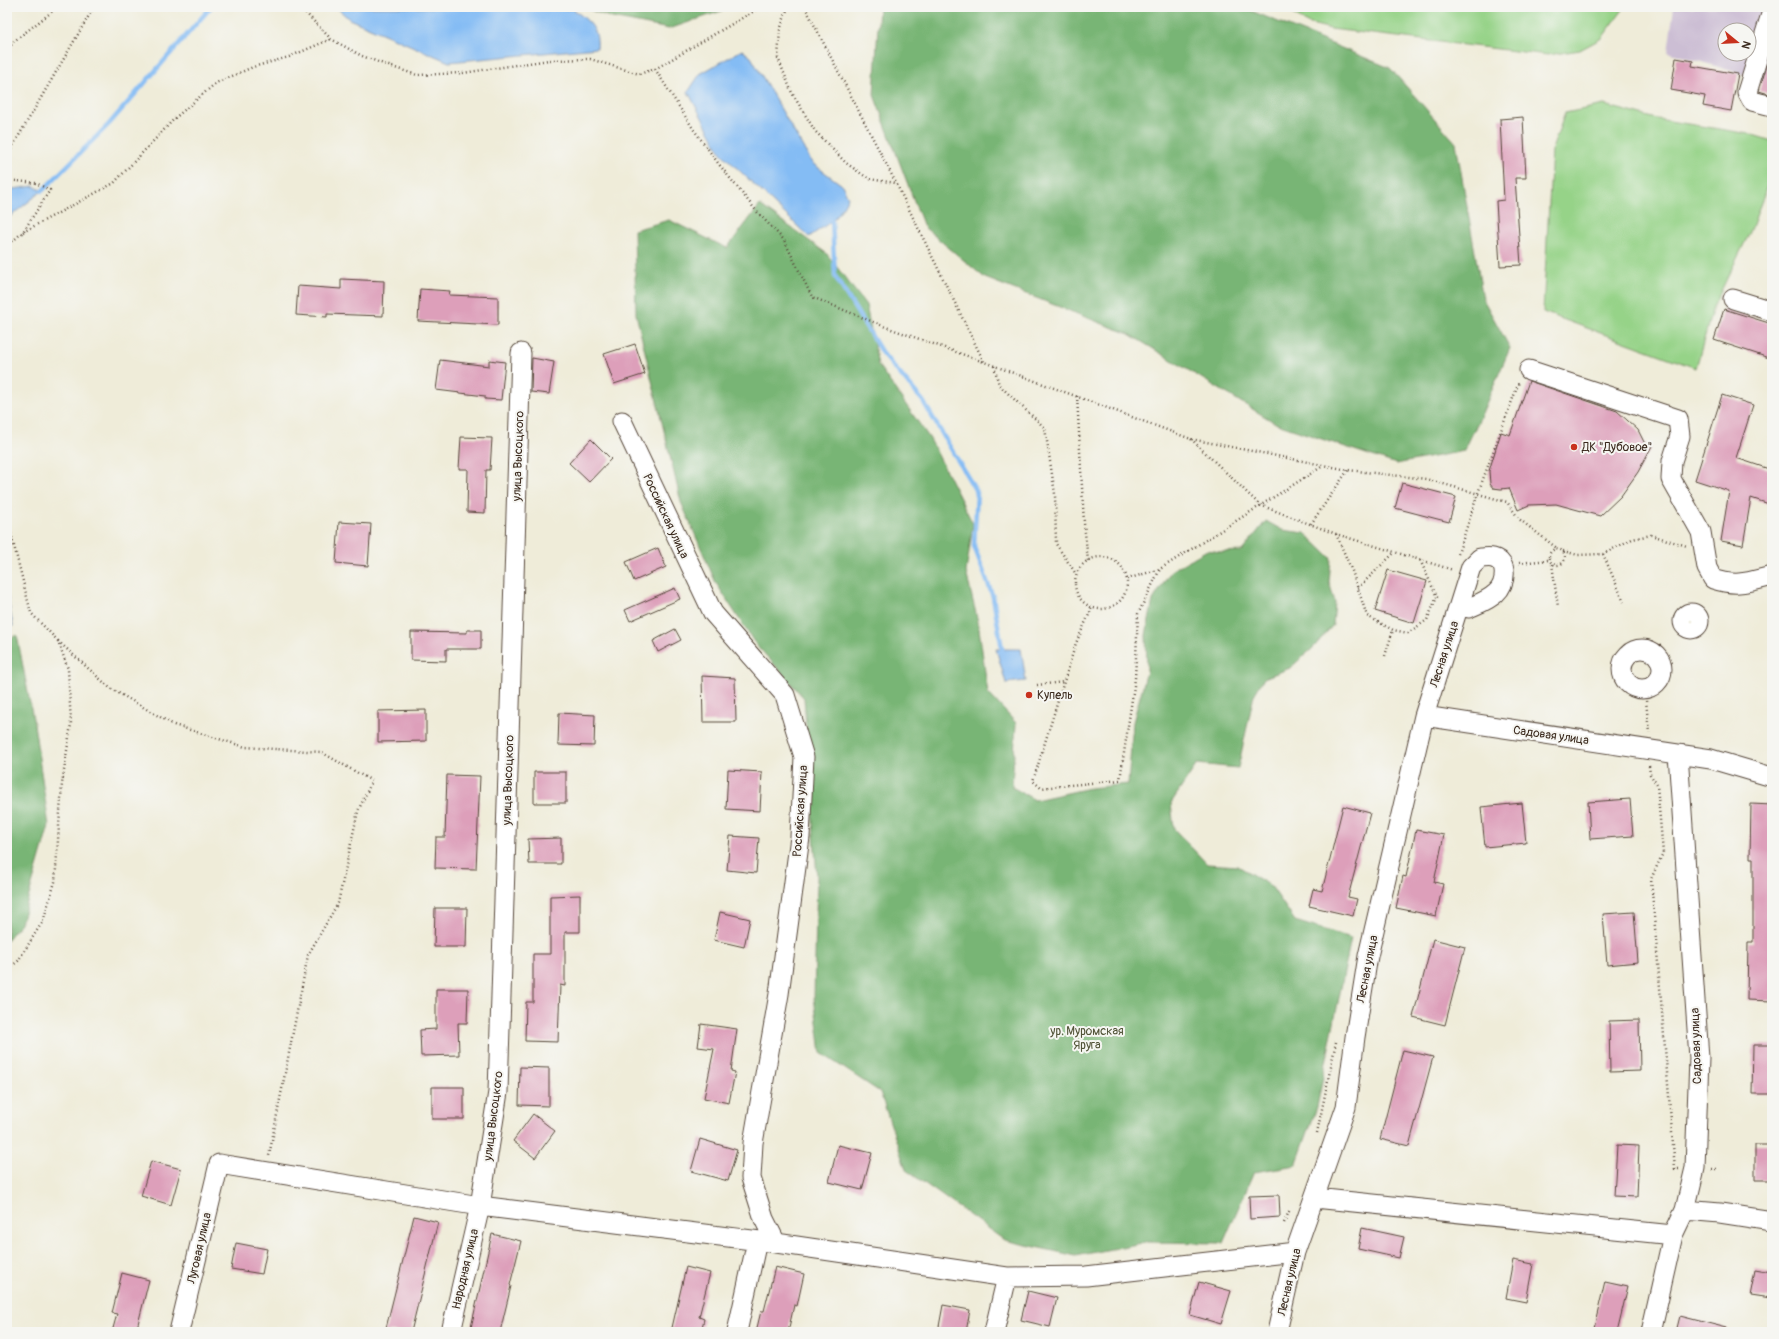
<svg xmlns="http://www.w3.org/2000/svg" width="1779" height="1339" font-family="Pangolin,sans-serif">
<rect width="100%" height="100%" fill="#f6f6f2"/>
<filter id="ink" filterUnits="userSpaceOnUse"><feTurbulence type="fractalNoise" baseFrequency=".025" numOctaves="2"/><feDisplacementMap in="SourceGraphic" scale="8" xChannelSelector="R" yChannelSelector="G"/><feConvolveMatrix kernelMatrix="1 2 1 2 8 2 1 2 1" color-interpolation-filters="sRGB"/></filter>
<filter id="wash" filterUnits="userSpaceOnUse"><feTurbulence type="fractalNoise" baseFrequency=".012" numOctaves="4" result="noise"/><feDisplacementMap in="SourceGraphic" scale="16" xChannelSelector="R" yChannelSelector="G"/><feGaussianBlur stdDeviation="0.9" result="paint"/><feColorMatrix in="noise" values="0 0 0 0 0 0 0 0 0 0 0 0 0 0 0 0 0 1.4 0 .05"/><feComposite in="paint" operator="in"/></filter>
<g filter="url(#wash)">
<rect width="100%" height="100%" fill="#efecd9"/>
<path fill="#ccbed4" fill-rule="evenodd" d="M1674,7H1772V83L1668,52ZM1725,30H1749V54H1725Z"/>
<path fill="#96d388" stroke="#687e53" d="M1282,7H1625L1602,38L1580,50L1548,55L1331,29L1307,23Z
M1604,105L1657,119L1750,134L1772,141L1771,175L1751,230L1713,307L1696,368L1543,312L1552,149L1565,113Z"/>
<path fill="#78b574" stroke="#5a7049" d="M582,7H733L669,29L612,18Z
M879,7H1242L1390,68L1456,143L1483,299L1510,348L1479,420L1464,451L1396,464L1277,424L1129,334L985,278L924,227L874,95Z
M760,205L826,253L866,305L878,365L930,439L973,524L966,572L978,622L988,693L1016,723L1012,787L1035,800L1090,788L1128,784L1133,722L1147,671L1146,635L1153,600L1172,570L1207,550L1221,552L1242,551L1266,521L1282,530L1305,533L1331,558L1329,582L1335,602L1333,625L1313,648L1290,668L1264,678L1254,695L1238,768L1197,764L1171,803L1174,829L1207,864L1238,866L1271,886L1295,921L1351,938L1317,1107L1296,1165L1254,1172L1223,1243L1147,1242L1076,1256L1004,1240L906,1170L880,1092L821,1053L814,998L817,877L804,698L754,642L716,583L681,502L636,314L634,230L669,220L727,248Z
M17,635L34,724L49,826L21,923L7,940V640Z"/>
<path fill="#84bcf4" stroke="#607389" d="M336,7L573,9C588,21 599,27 597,48L449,62L349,19Z
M742,50L751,57L812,163L842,185L848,197C838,219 829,223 809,237L721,153L688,92L700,74Z
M34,186L42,191L7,219V190Z
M7,593L13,626L7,629Z
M996,649H1021L1026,681L1006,683Z"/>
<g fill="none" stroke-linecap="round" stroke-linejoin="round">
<path stroke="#84bcf4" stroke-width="4.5" d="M42,191L109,124L211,7
M832,221L835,276L882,353L923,401L977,493L974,546L993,597L1003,654"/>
</g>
<g id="blocks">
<path fill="#dd9fba" d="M1770,55L1772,56V95L1759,91Z
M1676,58L1693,61L1692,66L1738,74L1731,111L1703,106L1705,96L1671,90Z
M1523,117L1526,178H1515L1521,265L1500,266L1496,201L1504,200L1500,119Z
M341,279L384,281L383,316L327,314V317L296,315L298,286L341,289Z
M420,289L450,291L449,295L498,297V325L418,321Z
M1724,309L1772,324V359L1714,340Z
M635,344L645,374L614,384L604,354Z
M532,358L554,362L549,394L531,392Z
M440,360L489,366V360L505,362L501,400L485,399V396L436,390Z
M1529,381L1617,411L1638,430L1645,444L1652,446L1638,472L1621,496L1600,516L1556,504L1529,505L1518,510L1509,488L1501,489L1493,488L1490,484L1489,471L1501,432L1510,435Z
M1722,395L1753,405L1736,458L1772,470V505L1751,498L1743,545L1721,541L1729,491L1695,480Z
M461,437L492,438L490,470H486L485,513L467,512L468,469H459Z
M591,439L611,459L589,482L569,463Z
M1402,483L1456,497L1449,522L1395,508Z
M339,522L371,524L368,566L336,563Z
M658,548L666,567L634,581L626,562Z
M1388,570L1427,581L1414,623L1375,611Z
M675,588L680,599L630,621L625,610Z
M675,629L681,640L658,652L653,641Z
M467,630H481V649H446V661L411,660V632L467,633Z
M702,676L735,678L736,722H703Z
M426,710V741L378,742V711Z
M559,713L595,715L594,746L558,745Z
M728,770L762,772L760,811L726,809Z
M534,772H566V803H534Z
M447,775L480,776L476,869L435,868L436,837H445Z
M1630,799L1633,836L1590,839L1588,802Z
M1522,803L1526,843L1485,847L1481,807Z
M1751,804L1772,805V1001L1747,1000L1748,942H1753V858H1750Z
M1343,806L1370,813L1348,897L1357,899L1353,916L1309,906L1313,889L1322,891Z
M1416,830L1444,835L1434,882L1443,884L1436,916L1396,908L1403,876L1406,877Z
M730,836L759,838L756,873L727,870Z
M561,838V864H529L528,839Z
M580,895V932H565V986L560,985L558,1042L525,1041L526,1002H533V954H550V896Z
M435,908H467L466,947H434Z
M720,912L750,919L744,947L714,940Z
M1634,912L1638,962L1607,965L1603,914Z
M1433,939L1465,947L1445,1025L1413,1017Z
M436,989H468L467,1023H458L459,1055L421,1056L420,1030L436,1029Z
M1639,1020L1640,1071L1610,1072L1609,1021Z
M701,1024L737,1029L731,1071L735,1072L729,1103L704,1098L714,1049L698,1047Z
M1753,1045H1772V1094H1752Z
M1403,1050L1433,1057L1409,1146L1380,1139Z
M520,1067L549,1068V1106L519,1105Z
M432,1087H464V1119H432Z
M533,1114L555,1131L535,1158L513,1141Z
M700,1139L737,1150L728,1181L691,1171Z
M838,1145L872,1153L862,1190L829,1182Z
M1617,1145L1639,1146L1637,1197L1614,1196Z
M1755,1145H1772V1180H1755Z
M151,1161L181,1169L171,1205L141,1196Z
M1279,1195L1280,1217L1250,1219L1249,1196Z
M414,1216L438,1222L424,1279L411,1332H385Z
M1362,1228L1404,1237L1399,1258L1358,1249Z
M492,1234L521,1241L510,1285L511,1286L500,1332H470Z
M236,1243L267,1249L262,1274L231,1269Z
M1513,1260L1533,1264L1526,1302L1506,1298Z
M686,1267L710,1273L699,1317L704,1319L701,1332H671Z
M775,1267L804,1274L797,1306L794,1305L788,1332H756L761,1311H764Z
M1755,1270L1772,1273L1770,1298L1750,1295Z
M122,1273L149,1280L136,1332H112L117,1314L112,1313Z
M1605,1281L1628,1286L1617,1332H1593Z
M1199,1282L1231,1291L1221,1324L1190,1315Z
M1028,1291L1057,1298L1050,1327L1021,1320Z
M943,1305L970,1310L966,1332H938Z
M1680,1316L1727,1328V1332H1676Z"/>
</g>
</g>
<g filter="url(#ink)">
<use href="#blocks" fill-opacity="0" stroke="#56473a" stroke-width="1"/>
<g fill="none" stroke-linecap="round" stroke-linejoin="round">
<defs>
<path id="minor" d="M1772,11L1747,92L1752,101L1772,106
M1733,299L1772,311
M1529,370L1678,419L1680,436L1672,461L1671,479L1701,532L1707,568L1713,579C1737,587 1748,582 1772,576
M622,421L713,613L785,695L804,757L800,837L779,994L753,1143L751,1178L764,1219L776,1243
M1683 621a8 8 0 1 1 16 0a8 8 0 1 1-16 0Z
M1622 669a20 20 0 1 1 40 0a20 20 0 1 1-40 0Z
M1424,716L1711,759L1772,777
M1315,1198L1673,1235
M1685,1210L1720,1213L1772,1221
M179,1332L219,1164L480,1206L776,1243L1007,1277L1086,1276L1295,1252
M451,1332L480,1206L498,1092L521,353
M737,1332L757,1241
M994,1332L1007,1277
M1277,1332L1295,1252L1346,1107L1355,1037L1368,956L1424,716L1471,567L1480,558C1484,558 1489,557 1493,558C1509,562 1506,584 1496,593C1489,600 1478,604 1469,608L1459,606
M1651,1332L1673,1235L1685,1210L1695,1168L1699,1058L1678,754"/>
</defs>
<use href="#minor" stroke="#56473a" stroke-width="21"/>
<path stroke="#56473a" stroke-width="2.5" stroke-dasharray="1 3" stroke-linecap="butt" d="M300,7L331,39L362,56L389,66L417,75L463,73L549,60L590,59L639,74L655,69L694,130L721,167L758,213L784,240L812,297L883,326L984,362L1191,439L1348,470L1426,479L1507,502L1519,519L1558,549
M788,7L780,30L778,58L792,93L815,131L846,163L869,179L896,183
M805,7L896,183L984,362
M7,52L13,42L58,7
M655,69L761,7
M7,156L94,7
M7,180L36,183L50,190L23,232L7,246
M23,232L114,183L175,118L216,83L253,67L289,57L331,39
M994,366L999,385L1045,428L1055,494L1056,544L1076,574
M1077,396L1084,523L1088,561
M1191,439L1260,505L1336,534L1453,570
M7,518L31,613L58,641L68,669L71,724L62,784L55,882L43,921L18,961L7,970
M1311,524L1348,470
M1336,534L1352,571L1367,616L1393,630L1408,633L1427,620L1437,597L1420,560
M1549 557a8 8 0 1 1 16 0a8 8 0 1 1-16 0Z
M1563,551L1578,555L1603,554L1632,539L1651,535L1687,546
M1458,554L1478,493L1519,382
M1603,554L1624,602
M1075 583a26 26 0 1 1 52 0a26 26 0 1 1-52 0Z
M1519,563L1549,560
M1552,564L1558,607
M1127,579L1160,569L1323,466
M1358,588L1395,552
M1092,608L1076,643L1033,781L1041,788L1120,780L1135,679L1138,614L1160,569
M58,641L110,688L174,725L245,747L321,752L372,781L358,811L338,903L308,955L269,1156
M1385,656L1393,630
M1037,685L1064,682
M1645,689L1649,733
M1649,766L1650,774L1657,785L1663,853L1651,879L1675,1169H1679
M1317,1133L1336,1042
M1712,1169H1719
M1284,1223L1290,1209"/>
<use href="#minor" stroke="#fff" stroke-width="19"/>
</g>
</g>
<g fill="#c8321e" stroke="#f6f6f2" stroke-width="1.5">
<circle cx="1574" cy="447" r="4"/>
<circle cx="1029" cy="695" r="4"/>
</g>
<g text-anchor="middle" stroke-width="4" stroke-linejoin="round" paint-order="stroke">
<g font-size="12" fill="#3b2a1e" stroke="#f6f6f2" text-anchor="start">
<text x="1582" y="451">ДК "Дубовое"</text>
<text x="1037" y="699">Купель</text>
</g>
<g font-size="12" fill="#3b2a1e" stroke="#f6f6f2">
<text transform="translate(518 456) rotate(-88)" y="4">улица Высоцкого</text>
<text transform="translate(666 516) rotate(65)" y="4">Российская улица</text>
<text transform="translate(1444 654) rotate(-72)" y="4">Лесная улица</text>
<text transform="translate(1551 735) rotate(8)" y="4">Садовая улица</text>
<text transform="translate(508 780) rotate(-88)" y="4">улица Высоцкого</text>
<text transform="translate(800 811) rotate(-86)" y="4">Российская улица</text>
<text transform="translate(1367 969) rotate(-79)" y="4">Лесная улица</text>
<text transform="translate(1696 1046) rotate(-92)" y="4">Садовая улица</text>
<text transform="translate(493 1116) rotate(-83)" y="4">улица Высоцкого</text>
<text transform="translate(199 1248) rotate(-77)" y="4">Луговая улица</text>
<text transform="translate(465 1269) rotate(-77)" y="4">Народная улица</text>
<text transform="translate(1289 1282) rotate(-77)" y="4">Лесная улица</text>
</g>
<g font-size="12" fill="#525438" stroke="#f6f6f2">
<text x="1087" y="1035">ур. Муромская<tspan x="1087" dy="14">Яруга</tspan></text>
</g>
</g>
<rect width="1779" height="1339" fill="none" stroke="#f6f6f2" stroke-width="24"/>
<g transform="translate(1737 42) rotate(108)"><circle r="19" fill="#f6f6f2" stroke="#aba49d"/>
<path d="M0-3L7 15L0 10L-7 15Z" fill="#c8321e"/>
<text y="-6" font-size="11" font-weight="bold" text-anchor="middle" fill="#3b2a1e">N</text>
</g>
</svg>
